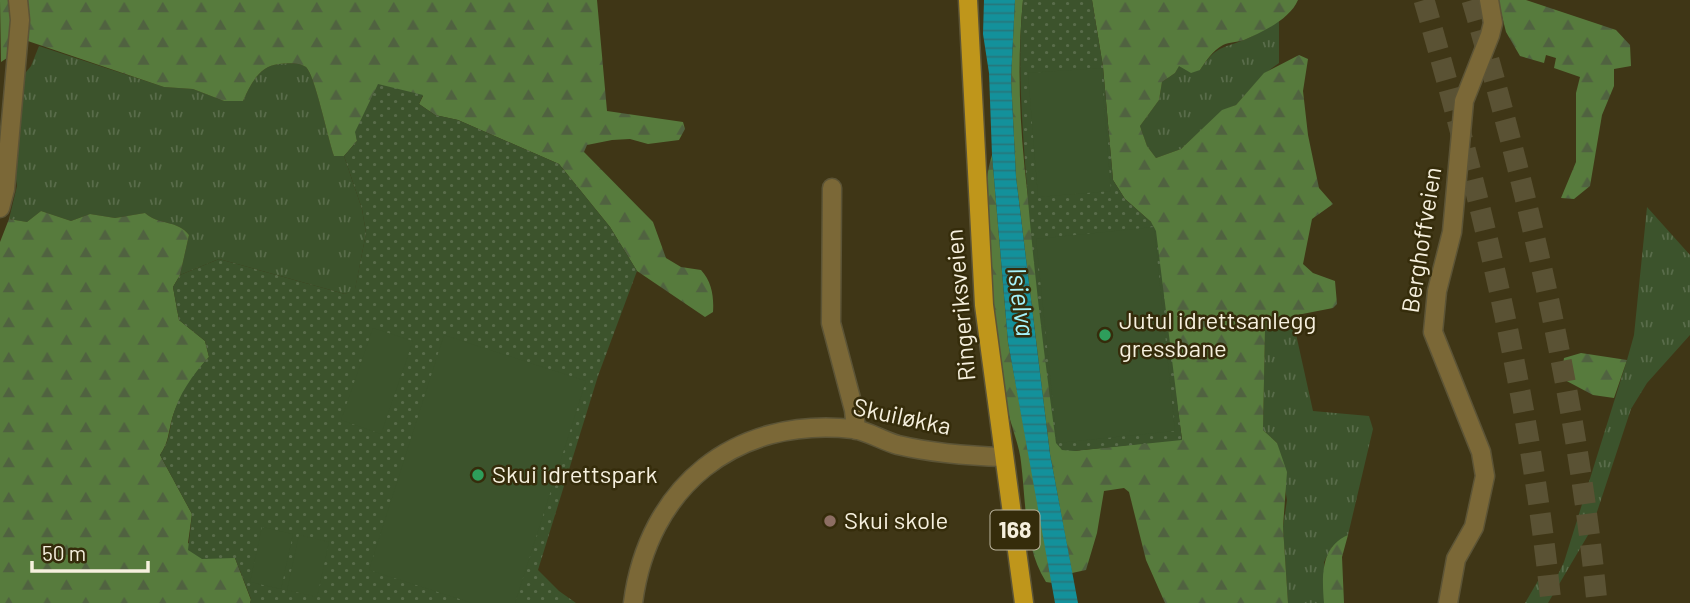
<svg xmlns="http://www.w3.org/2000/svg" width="1690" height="603" font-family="Barlow,sans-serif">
<defs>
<pattern id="grass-tufts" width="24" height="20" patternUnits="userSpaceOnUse" patternTransform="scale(1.75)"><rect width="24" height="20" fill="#3c532c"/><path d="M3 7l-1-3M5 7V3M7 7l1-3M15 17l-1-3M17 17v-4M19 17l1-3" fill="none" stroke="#596c4a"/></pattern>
<pattern id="forest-firs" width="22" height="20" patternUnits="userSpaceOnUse" patternTransform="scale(1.75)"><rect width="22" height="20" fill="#577b3d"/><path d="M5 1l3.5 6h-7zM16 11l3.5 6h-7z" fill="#506240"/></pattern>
<pattern id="park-dots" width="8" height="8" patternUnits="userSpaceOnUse" patternTransform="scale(1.75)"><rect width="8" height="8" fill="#3c532c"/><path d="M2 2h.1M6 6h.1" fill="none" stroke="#596c4a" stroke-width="1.8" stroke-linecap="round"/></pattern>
<pattern id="water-rules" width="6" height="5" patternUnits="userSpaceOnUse" patternTransform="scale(1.75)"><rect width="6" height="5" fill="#13919b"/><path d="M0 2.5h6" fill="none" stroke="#26777c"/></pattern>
</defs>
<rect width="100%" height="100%" fill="#3f3616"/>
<path fill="url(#grass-tufts)" d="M1279,21V63L1264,74L1236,105L1222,111L1181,149L1156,158L1147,146L1140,126L1159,100L1162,82L1175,73L1179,65L1200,70C1215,47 1220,49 1244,40C1256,35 1267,27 1279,21Z
M39,46L164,87L193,89L224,101H243C250,85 259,66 279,64C287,63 299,62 306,67C315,75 328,139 334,156H344L362,209L366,233L355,290L345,294L219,259L180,275L189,235C178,220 158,225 145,213L115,218L90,214L71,221L41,211L27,222L9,219L17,186L12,152L17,83L31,66Z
M1647,207L1690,255V335L1647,383L1631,409L1591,530L1548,603H1525L1539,579L1553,585L1564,562L1627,360L1634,335Z
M1292,316L1313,411L1369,416L1373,429L1348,535L1332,547L1324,562V603H1288L1283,527L1287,500L1277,443L1263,430L1265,330Z"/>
<path fill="url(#forest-firs)" d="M0,0H597L607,111L683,122L685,129L679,140L648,144L630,139L612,140L587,145L584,152L653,222L666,258L681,267L701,270C712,282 714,297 713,312L705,317L637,271L610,227L559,164L458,120L435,115L419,104L423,96L372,98L356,132L357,141L344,156H334C328,139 315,75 306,67C299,62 287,63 279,64C259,66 250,85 243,101H224L193,89L164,87L10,35L7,58L1,62Z
M1015,0H1023C1008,152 1045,303 1074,451L1182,439L1151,222L1125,199L1113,180L1103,67L1092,0H1298C1290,19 1263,32 1244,40C1238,42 1229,42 1223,45C1212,51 1206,61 1200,70L1191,73L1179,66L1175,73L1162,82L1159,100L1140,126L1147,146L1156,158L1181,149L1222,110L1236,105L1264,73L1299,55L1308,59L1303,91L1308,135L1319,188L1333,204L1312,219L1303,264L1313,273L1335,281L1337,304L1333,308L1292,316L1265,330L1263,430L1277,443L1287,472L1283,527L1288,603H1165L1146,560L1129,492L1124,488L1104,491L1097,533L1086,570L1072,573L1050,454L1016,177L1011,79Z
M1498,0H1526L1616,30L1630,45L1631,66L1614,69V86L1602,115L1590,186L1574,199L1561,198L1576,162V93L1580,77L1554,68L1556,58L1546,55L1544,63L1520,56L1506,32Z
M992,155L1008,342L1053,583L1046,582C1024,547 1026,502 1021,462C1019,443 1010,425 1007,405C996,347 974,208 992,155Z
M41,211L71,221L90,214L115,218L145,213C158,225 178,220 189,235L180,275L173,287L179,320L205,341L209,357C195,373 178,398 172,419C168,433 169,442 160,455L192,514L188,543L220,558H235L251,600L250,603H0V242L9,219L27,222Z
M1581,353L1627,360L1614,398L1593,395L1561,378L1564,358Z
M1348,535L1342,557L1344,603H1324C1322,577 1320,547 1348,535Z"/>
<path fill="url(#park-dots)" d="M1023,0H1092L1103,67L1113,180L1125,199L1151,222L1156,231L1182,440L1074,451L1062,450L1056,443C1044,354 1033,266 1026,176C1022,117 1017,59 1023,0Z
M378,84L423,95L419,104L435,115L458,120L559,164L610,227L637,271L598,376L538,570L559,591L576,603H250L251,599L235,558L202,559L188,550L192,514L160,455C169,442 169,433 172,419C178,395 193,374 209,357L205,341L179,320L173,287L180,275L219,259L345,294L355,289L366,233L362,209L344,156L357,141L355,132Z"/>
<path fill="#3c532c" d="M1101,68L1111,191L1038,197L1028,73Z
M1154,227L1175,431L1057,443L1036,239Z
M373,328L413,341L381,434L341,420Z
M444,335L586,381L515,603H472L369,570Z
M262,527L293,534L281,589L250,582Z
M299,535L329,542L317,597L287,590Z"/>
<path fill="url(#water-rules)" d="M984,0H1015L1011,79L1016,177L1050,454L1078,603H1055L1008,342L992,155L989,73L983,34Z"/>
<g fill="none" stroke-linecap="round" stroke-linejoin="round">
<path stroke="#5a5234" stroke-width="21" stroke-dasharray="21 10" stroke-linecap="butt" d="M1424,0C1481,198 1530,397 1551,603
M1472,0C1529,198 1577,397 1597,603"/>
<defs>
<path id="minor" d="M832,188L831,323L854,410L856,430
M0,208L5,189L20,20L18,0
M633,603C648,487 735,416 853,429C868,431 883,441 898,445C932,453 969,456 1004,457
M1448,603L1456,559L1474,527L1485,476L1481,452L1433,332L1437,291L1452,232L1464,101L1490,35L1493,23L1489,0"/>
<path id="major" d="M968,0L984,305L1024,603"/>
</defs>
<use href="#minor" stroke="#5c5436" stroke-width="21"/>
<use href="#major" stroke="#5c5436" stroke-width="21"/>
<use href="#minor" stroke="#7b6837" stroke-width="18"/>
<use href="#major" stroke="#bf961b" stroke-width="18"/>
</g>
<g fill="#2e9e5b" stroke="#352c0b" stroke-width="2.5">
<circle cx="1105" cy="335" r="7"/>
<circle cx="478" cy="475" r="7"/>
</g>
<circle fill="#8d6e63" stroke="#352c0b" stroke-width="2.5" cx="830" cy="521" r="7"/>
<g text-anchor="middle" stroke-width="5" stroke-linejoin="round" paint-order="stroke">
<rect fill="#352c0b" stroke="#bcb59f" stroke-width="2" x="990.5" y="510.5" width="49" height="39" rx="5"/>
<g font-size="23" font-weight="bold" fill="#f6f0de">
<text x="1015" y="538">168</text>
</g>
<g font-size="24" fill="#f6f0de" stroke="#352c0b">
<text transform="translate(1422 240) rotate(-81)" y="8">Berghoffveien</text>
<text transform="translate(961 305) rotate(-95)" y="8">Ringeriksveien</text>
<text transform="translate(902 417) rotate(12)" y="8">Skuiløkka</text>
</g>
<g font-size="24" fill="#f6f0de" stroke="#352c0b" text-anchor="start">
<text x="1119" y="329">Jutul idrettsanlegg<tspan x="1119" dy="28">gressbane</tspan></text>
<text x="492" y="483">Skui idrettspark</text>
<text x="844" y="529">Skui skole</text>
</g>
<g font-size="26" font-style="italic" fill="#a5f3fb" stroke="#352c0b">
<text transform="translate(1021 302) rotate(82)" y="9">Isielva</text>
</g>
</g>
<path d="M32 561v10h116v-10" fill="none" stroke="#f6f0de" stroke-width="3.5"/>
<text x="42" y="561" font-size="21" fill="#f6f0de" stroke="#352c0b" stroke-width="5" paint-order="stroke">50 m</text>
</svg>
